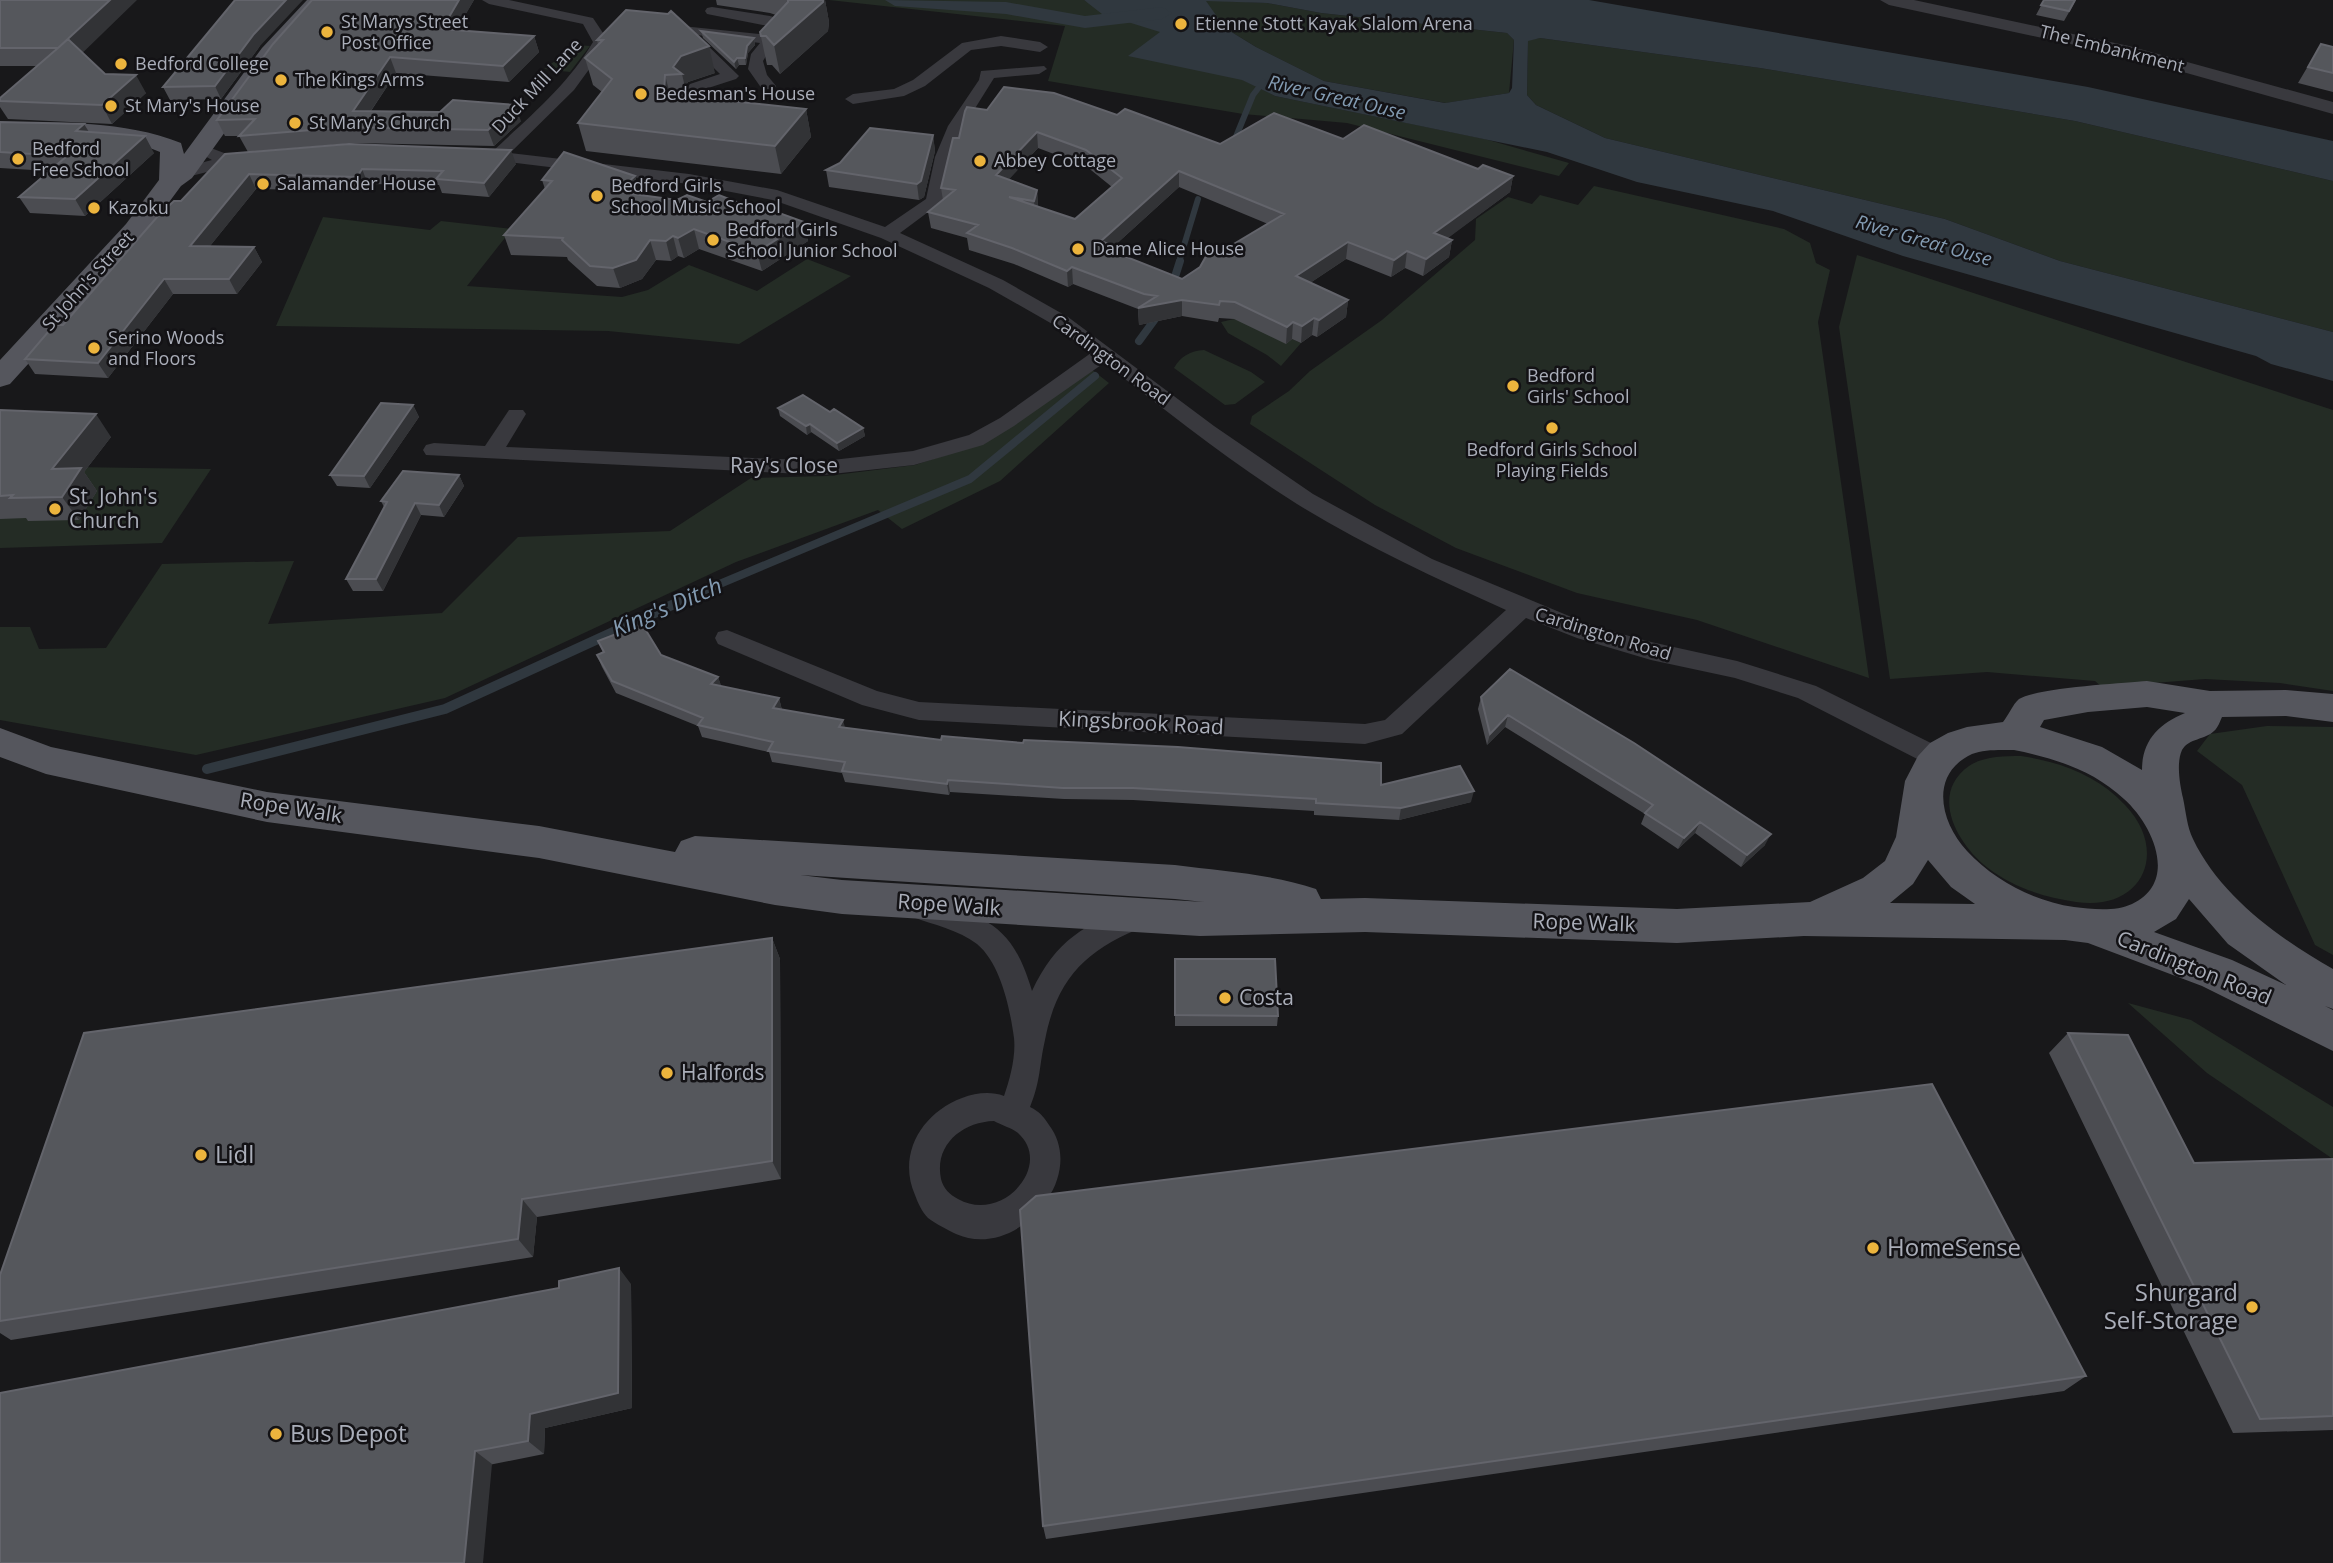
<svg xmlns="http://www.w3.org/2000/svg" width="2333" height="1563" font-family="'Open Sans',sans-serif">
<rect width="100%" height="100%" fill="#18181a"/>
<path fill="#242c25" d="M829,0H1084L1089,3L1205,0L1267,3L1321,13L1507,33L1514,40L1509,93L1446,103L1324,81L1256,47L1225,28L1161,32L1243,80L1275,96L1485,139L1569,163L1559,176L1347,123L1243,114L1048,81L1065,26Z
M1540,38L1760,68L2075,121L2333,181V332L2060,261L1945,219L1605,138L1536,105L1527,95L1528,40Z
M577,45L590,46L570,72L544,69Z
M1594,186L1784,229L1810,243L1816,263L1830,270L1818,322L1869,678L1697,620L1577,593L1456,548L1375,505L1250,424L1252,416L1289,391L1310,371L1382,320L1475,240L1476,219L1508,197L1532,204L1540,195L1578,205Z
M323,217L430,230L441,221L512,229L467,286L622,297L648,290L689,265L757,291L807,259L851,276L739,344L608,331L276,326Z
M1857,255L2333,410V691L2280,683L2205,679L2102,687L2095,681L1987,672L1890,679L1839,327Z
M1234,319L1292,339L1301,343L1281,366L1267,355L1228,333L1221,322Z
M1204,350L1251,372L1265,382L1235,404L1225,405L1174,368C1181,356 1190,351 1204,350Z
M1087,366L1109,383L1000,481L902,529L878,510L736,562L445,698L196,755L0,720V627H30L39,649L106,648L162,564L294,561L268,624L442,613L518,537L670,531L751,478L827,476L915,465L979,444Z
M0,466L211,469L162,543L0,548Z
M2267,726L2333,727V955L2315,945L2242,785L2197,751L2210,734Z
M2021,756C2060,762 2097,775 2125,805C2170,852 2142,912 2076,902C2044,897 2014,888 1988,868C1957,844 1929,794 1969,766C1984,756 2004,756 2021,756Z
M2128,1003L2191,1020L2333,1107V1159L2207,1073Z"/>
<path fill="#30383f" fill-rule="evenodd" d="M1084,0H1589L2088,87L2333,141V181L2075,121L1760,68L1540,38L1528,41L1527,95L1536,105L1605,138L1945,219L2060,261L2333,332V381L2271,364L2256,356L1903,256L1773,211L1637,182L1547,152L1275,96L1242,80L1128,56L1160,32L1102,14ZM1206,1L1267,3L1321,13L1507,33L1514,40L1512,88L1509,93L1445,103L1324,81L1256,47L1225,28Z"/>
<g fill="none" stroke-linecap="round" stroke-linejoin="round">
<path stroke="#30383f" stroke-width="6" d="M1233,144L1253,95L1263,82
M1179,262L1198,199"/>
<path stroke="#30383f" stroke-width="8" d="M1173,283L1180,261
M1139,341L1158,315
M691,596L970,479L1095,376"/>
<path stroke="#30383f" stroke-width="10" d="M207,769L445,709L696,594"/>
<path fill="#30383f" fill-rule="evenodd" d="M885,0L1006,2L1085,16L1162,7L1172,13L1162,19L1085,28L1006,14L895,6Z"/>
<path fill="#39393e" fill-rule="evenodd" d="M482,0H509L593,18L609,42L574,90L510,153L689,174L777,190L885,227L926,199L935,157L948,126L979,80L981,71L1044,66L1047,69L1039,74L994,78L964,126L951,157L943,201L900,233L1003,280L1068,317L1214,426L1313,494L1432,559L1593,626L1651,642L1737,661L1816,686L1947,751L1951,758L1947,765L1938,768L1929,765L1798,698L1735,678L1651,660L1577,638L1526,618L1402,734L1365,744L919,720L862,705L718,644L715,638L718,632L727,630L877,691L919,702L1365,724L1385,720L1506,610C1435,578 1363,545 1297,504C1230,462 1167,411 1104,363L1014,426L983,445L914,465L823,475L426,455L423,450L426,445L434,443L485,446L509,410H523L526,414L506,447L823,461L913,451L969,435L1000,418L1091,353L1054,325L989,288L881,238L773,200L689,184L474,158L472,154L474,150L493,151C529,117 568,85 593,42L583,24L489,4Z
M712,7L770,16L790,22L792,29L769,51L763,61L767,75L776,86L774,89H762L748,69L751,54L760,43L697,35L739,76L736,79L702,90L696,97H684L682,94L690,84L720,74L678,33L653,29L651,26L653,23L769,35L778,28L707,14L705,11L707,8Z
M1001,36L1040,42L1048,47L1040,52L1001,46L971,50L925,86L904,96L853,104L845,99L853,94L894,89L913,80L962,43Z
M200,144L235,157L237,161L235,165L183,178L177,177L174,173L177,169L212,160L192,149L194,145Z
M923,897C986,919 1011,921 1032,991C1056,940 1084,924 1136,906L1146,910L1150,918L1146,926C1088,948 1057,977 1045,1040C1039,1066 1041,1080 1030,1107C1040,1112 1043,1116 1049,1125C1089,1178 1016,1261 956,1234C948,1230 936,1224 928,1218C922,1212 918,1203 915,1195C897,1154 922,1113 962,1098C976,1093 990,1091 1004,1096C1010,1079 1016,1056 1014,1038C1010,1009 1001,964 977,944C959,930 934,925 913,917L909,909L913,901ZM994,1121C1001,1125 1012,1128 1018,1133C1054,1165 1002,1224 958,1199C950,1195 943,1188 941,1179C934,1145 962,1122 994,1121Z"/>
<path fill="#39393e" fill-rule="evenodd" d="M1880,0H1914L2129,46L2333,102V114L2126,56L1889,5Z"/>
<path fill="#55565d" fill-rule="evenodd" d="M307,0H330L278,58L192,178L181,186L144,236L10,384L0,387V360L126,224L159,180L160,152C111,132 52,137 0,136V122C61,123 123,120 181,143L184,154L262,48Z
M2147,681L2210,691L2286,690L2333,694V722L2286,716L2222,717C2220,721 2218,728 2214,731C2205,740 2189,738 2182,750C2176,763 2180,785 2183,798C2186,812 2187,827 2193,839C2220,896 2280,939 2333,969V1009L2325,1006L2333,1010V1051L2202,986L2088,943L2065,940L1804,936L1677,943L1365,932L1200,936L842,914L775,905L539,858L267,822L46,774L0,757V728L51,747L267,792L539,826L675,852L681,841L695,836L1175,865C1222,871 1271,874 1316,889L1321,899L1365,898L1677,909L1810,902L1863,878L1885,861L1896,837L1905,781L1918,756L1930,743L1948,733L1967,727L2003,722C2008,716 2013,704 2019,699C2036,688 2123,683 2147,681ZM2147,707L2185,713C2159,724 2142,740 2142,770L2102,747L2040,727L2044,720L2088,712ZM2014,750C2054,758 2093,770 2124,799C2153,825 2179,882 2132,904C2115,912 2091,909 2074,907C2034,901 1995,881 1967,851C1940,822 1929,774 1972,754C1984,749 2001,750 2014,750ZM1928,860L1951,887L1975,904L1890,903L1913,884ZM800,875L1175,899L1204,902L842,880ZM2189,899L2228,944L2286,985L2232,960L2154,932L2176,919Z"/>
</g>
<path fill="#4b4c51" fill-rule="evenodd" d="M0,0L82,53L105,74L146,93L112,124L8,119L0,107V98L37,66H0Z
M312,0H474L456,30L534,36L539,52L509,82L396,73L371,111L521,121L494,146L355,143L248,152L239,136H225L217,120Z
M716,0H825L829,22L828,31L780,74L772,65H767L760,32L776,15L770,13L717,5Z
M2044,0H2076L2064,21L2036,15Z
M626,10L715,73L688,82L685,87L687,96L806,109L811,137L781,174L586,151L578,123L602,92L593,85L585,58L598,45L597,40Z
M701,31L754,38L755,45L748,53L746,65H739L736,69L703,38Z
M2321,44L2333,47V92L2298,83Z
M260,46L221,99L170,100L163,87Z
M987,110L1117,115L1220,144L1343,139L1513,176L1510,192L1447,238L1452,240L1449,257L1423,276L1405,268L1391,277L1346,259L1310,283L1348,300L1346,317L1317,337L1312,335L1301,343L1292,339L1286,344L1234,319L1219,318L1218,322L1182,316L1139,325L1138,309L1073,284L1068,287L1014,264L969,250L967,238L931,228L928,212L943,200L941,188L959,138ZM1038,148L1086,166L1112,187L1075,219L1038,207L1037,190L1009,179ZM1179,187L1268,224L1222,251L1182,279L1113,252V247Z
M0,122L89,132L154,153L85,216L30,213L19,197L49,171L0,168Z
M933,135L935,151L924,197L919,200L829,187L826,170Z
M225,154L516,164L489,197L442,193L439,185L368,184L363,191L256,189L210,246L254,247L262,262L237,294H173L108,378L35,374L25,359L63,325Z
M635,176L640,195L677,200L707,202L752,208L804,222L808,241L762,271L699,249L684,258L678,256L671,261L656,260L642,279L620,288L597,286L568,260L567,257L511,255L504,235L545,189L542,180Z
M413,405L419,417L370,488L337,486L330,475Z
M778,408L830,412L863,428L865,436L839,451L811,432L807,435L780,416Z
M0,410L111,437L84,472L97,491L79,520L28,521L26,518L0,519Z
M459,475L464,486L444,517L421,515L383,591H353L346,579L384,507L381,501Z
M598,641L661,655L718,677L721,686L779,698L782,710L845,728L941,740L1381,785L1471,802L1399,820L1314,815V811L1133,800L1064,799L950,792L949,795L845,782L842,773L772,762L769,752L702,737L698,726L616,693L602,667L597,655L603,652Z
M1481,697L1765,845L1741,867L1695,833L1678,849L1641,824L1645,814L1505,727L1487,745L1478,709Z
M772,938L780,959L781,1179L537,1217L533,1257L11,1340L0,1333V1275Z
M1175,959L1278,1016L1277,1026H1175Z
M2068,1033L2194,1163L2333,1159V1430L2233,1433L2049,1053Z
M631,1284L632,1408L545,1428L544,1454L0,1563Z
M2086,1376L2064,1391L1046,1539L1043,1526Z"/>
<path fill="#323336" d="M110,0H137L69,66L58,48Z
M286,0H303L260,46L221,99L215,86L254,34Z
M459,0H474L448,45L442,29Z
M823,0H825L829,22L828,31L780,74L774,45Z
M534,36L539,52L509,82L503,66Z
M754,38L755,45L748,53L746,65L745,58L747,46Z
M709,46L715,73L688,82L685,87L682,74L673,67L681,56Z
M390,57L396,73L360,127L353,111Z
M737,58L739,65L736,69L734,62Z
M136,75L146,93L112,124L102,105Z
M665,75L672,102L664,94Z
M515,105L521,121L494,146L488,130Z
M806,109L811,137L781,174L775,146Z
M84,124L94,140L76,131Z
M1037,132L1038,148L998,191L996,175Z
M933,135L935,151L924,197L919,200L917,184Z
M145,136L154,153L85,216L75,199Z
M511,150L516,164L489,197L484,183Z
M362,169L368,184L363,191L357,177Z
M1179,171V187L1113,247V262L1101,241Z
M249,174L256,189L198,261L190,246Z
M635,176L640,196L618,192Z
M1513,176L1510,192L1432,250L1434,233Z
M1037,190L1038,206L1035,218L1034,201Z
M804,222L808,241L762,271L757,252Z
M694,229L699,249L684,258L678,238Z
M673,236L678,256L671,261L666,241Z
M650,240L656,260L642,279L620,288L613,268Z
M1452,240L1449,257L1423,276L1426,259Z
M1348,242L1346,259L1295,293L1296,276Z
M254,247L262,262L237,294L229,279Z
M1407,251L1405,268L1391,277L1394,260Z
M1072,267L1073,284L1068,287L1067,271Z
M164,279L173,294L108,378L98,363Z
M1182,300V316L1139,325L1138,308Z
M1348,300L1346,317L1317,337L1319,320Z
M1314,318L1312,335L1301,343L1302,326Z
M1293,322L1292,339L1286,344L1287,327Z
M413,405L419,417L370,488L364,476Z
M96,414L111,437L84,472L97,491L79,520L62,497L52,469Z
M810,424L811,432L807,435L806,426Z
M863,428L865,436L839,451L837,443Z
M459,475L464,486L444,517L439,505Z
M415,503L421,515L383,591L376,579Z
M718,677L722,688L711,684Z
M779,698L782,710L773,708Z
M1508,715L1505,727L1487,745L1490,734Z
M843,720L846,731L839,727Z
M948,780L950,792L949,795L947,784Z
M1474,791L1471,802L1399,820L1401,808Z
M1700,822L1695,833L1678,849L1684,838Z
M1771,834L1765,845L1741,867L1747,855Z
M772,938L780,959L781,1179L772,1161Z
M522,1199L537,1217L533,1257L518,1239Z
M619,1268L631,1284L632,1408L545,1428L544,1454L528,1441L530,1414Z
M475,1451L492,1464L483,1563H464Z"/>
<path fill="#55575c" stroke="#63646b" stroke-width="2" fill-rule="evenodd" d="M0,0H110L58,48L68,39L105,74L136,75L102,105L0,101V98L58,48H0Z
M235,0H286L254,34L215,86L163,87Z
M312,0H459L442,29L534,36L503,66L390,57L353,111L440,112L453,100L515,105L488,130L348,127L239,136L255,119L217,120L273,44Z
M788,0H823V2L774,45L766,36H761L760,32L788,2Z
M2044,0H2075L2069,11L2041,5Z
M626,10L668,14L671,11L709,46L681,56L673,67L682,74L665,75L664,94L806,109L775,146L578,123L612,79L585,58L603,40H597Z
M701,31L754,38L747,46L745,58H737L734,62Z
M2321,44L2333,47V73L2308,67Z
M1004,87L1054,93L1117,115L1125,109L1220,144L1274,113L1343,139L1364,125L1478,169L1483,165L1513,176L1434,233L1452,240L1426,259L1407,251L1394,260L1348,242L1296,276L1348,300L1319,320L1314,318L1302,326L1293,322L1287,327L1235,302L1220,301L1219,305L1182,300L1138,308L1157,296L1144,294L1072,267L1067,271L1012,248L967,233L978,225L928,212L955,190L941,188L952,142L953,138H959L965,111L967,107L987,110ZM1037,132L1086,150L1122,178L1075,219L1009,197L1034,201L1037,190L996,175ZM1179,171L1284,214L1222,251H1209L1200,267L1182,279L1109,250L1113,246L1101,241Z
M0,122L84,124L76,131L145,136L75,199L19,197L67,156L0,152Z
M870,128L933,135L921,181L917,184L826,170L840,163Z
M349,144L511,150L484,183L436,179L443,171L362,169L357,177L249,174L190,246L254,247L229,279H164L98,363L25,359L54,325H63L158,216L174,201H181L225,154Z
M564,152L635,176L618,192L677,200L687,195L707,202L719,195L752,208L757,205L804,222L757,252L694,229L678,238L673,236L666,241L650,240L636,260L613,268L590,266L562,240L563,238L504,235L552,181L542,180Z
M803,395L830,412L834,409L863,428L837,443L810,424L806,426L778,408Z
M381,403L413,405L364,476L330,475Z
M0,410L96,414L52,469L81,468L62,497L10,498L13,495L0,496Z
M403,471L459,475L439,505L415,503L376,579H346L387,502L381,501Z
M642,624L661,655L718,677L711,684L779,698L773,708L843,720L839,727L941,740L942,736L1023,743L1024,740L1178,747L1381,763V785L1460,766L1474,791L1401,808L1316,803V799L1133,788H1063L948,780L947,784L842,771L845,762L768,751L773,742L698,725L703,718L612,681L597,655L604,652L598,641Z
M1510,669L1634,743L1771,834L1747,855L1700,822L1684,838L1645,813L1653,805L1508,715L1490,734L1481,697Z
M772,938V1161L522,1199L518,1239L0,1321V1275L84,1033Z
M1175,959H1275L1278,1016L1175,1015Z
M2068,1033L2128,1035L2194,1163L2333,1159V1416L2260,1419Z
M1932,1084L2086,1376L1043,1526L1020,1210L1036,1196Z
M619,1268L618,1393L530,1414L528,1441L475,1451L464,1563H0V1393L559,1288V1281Z"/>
<g fill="#ecb43d" stroke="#131215" stroke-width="2.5">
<circle cx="1181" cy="24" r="7"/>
<circle cx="327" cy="32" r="7"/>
<circle cx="121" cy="64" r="7"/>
<circle cx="281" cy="80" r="7"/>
<circle cx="641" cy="94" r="7"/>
<circle cx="111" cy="106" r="7"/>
<circle cx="295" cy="123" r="7"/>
<circle cx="18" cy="159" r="7"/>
<circle cx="980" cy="161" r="7"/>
<circle cx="263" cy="184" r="7"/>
<circle cx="597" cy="196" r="7"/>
<circle cx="94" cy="208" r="7"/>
<circle cx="713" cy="240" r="7"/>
<circle cx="1078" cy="249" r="7"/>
<circle cx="94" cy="348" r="7"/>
<circle cx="1513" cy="386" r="7"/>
<circle cx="1552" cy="428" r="7"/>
<circle cx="55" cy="509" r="7"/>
<circle cx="1225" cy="998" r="7"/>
<circle cx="667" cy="1073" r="7"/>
<circle cx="201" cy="1155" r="7"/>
<circle cx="1873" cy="1248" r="7"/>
<circle cx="2252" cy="1307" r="7"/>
<circle cx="276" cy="1434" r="7"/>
</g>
<g text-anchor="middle" stroke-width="5" stroke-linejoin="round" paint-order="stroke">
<g font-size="18" fill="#aaaeb9" stroke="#131215" text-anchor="start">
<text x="341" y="28">St Marys Street<tspan x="341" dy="21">Post Office</tspan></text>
<text x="1195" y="30">Etienne Stott Kayak Slalom Arena</text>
<text x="135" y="70">Bedford College</text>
<text x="295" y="86">The Kings Arms</text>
<text x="655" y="100">Bedesman's House</text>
<text x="125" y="112">St Mary's House</text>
<text x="309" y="129">St Mary's Church</text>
<text x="32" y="155">Bedford<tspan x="32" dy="21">Free School</tspan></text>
<text x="994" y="167">Abbey Cottage</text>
<text x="277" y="190">Salamander House</text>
<text x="611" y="192">Bedford Girls<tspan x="611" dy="21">School Music School</tspan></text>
<text x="108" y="214">Kazoku</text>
<text x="727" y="236">Bedford Girls<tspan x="727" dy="21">School Junior School</tspan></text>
<text x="1092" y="255">Dame Alice House</text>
<text x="108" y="344">Serino Woods<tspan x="108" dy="21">and Floors</tspan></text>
<text x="1527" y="382">Bedford<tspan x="1527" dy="21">Girls' School</tspan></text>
<text x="1552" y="456" text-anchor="middle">Bedford Girls School<tspan x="1552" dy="21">Playing Fields</tspan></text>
</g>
<g font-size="18" fill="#aaaeb9" stroke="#131215">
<text transform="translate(2112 49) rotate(14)" y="6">The Embankment</text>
<text transform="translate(537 86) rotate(-47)" y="6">Duck Mill Lane</text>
<text transform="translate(88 281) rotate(-48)" y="6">St John's Street</text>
<text transform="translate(1111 360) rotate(36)" y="6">Cardington Road</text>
<text transform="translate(1603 634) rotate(17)" y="6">Cardington Road</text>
</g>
<g font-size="19" font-style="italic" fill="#839bb2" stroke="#131215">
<text transform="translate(1337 97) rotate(13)" y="7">River Great Ouse</text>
<text transform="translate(1924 240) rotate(16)" y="7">River Great Ouse</text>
</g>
<g font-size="21" fill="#aaaeb9" stroke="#131215">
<text x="784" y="473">Ray's Close</text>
<text transform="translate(1141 723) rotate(3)" y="7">Kingsbrook Road</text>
<text transform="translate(291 808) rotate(9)" y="7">Rope Walk</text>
<text transform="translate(949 905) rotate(4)" y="7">Rope Walk</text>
<text transform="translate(1584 923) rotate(2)" y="7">Rope Walk</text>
<text transform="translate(2194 968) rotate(22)" y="7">Cardington Road</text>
</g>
<g font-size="21" fill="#aaaeb9" stroke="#131215" text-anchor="start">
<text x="69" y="504">St. John's<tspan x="69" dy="24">Church</tspan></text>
<text x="1239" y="1005">Costa</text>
<text x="681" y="1080">Halfords</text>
</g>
<g font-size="23" font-style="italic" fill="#839bb2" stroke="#131215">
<text transform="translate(667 607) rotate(-23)" y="8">King's Ditch</text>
</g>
<g font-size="24" fill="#aaaeb9" stroke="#131215" text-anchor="start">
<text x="215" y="1163">Lidl</text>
<text x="1887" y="1256">HomeSense</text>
<text x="2238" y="1301" text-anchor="end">Shurgard<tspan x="2238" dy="28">Self-Storage</tspan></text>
<text x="290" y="1442">Bus Depot</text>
</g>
</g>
</svg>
